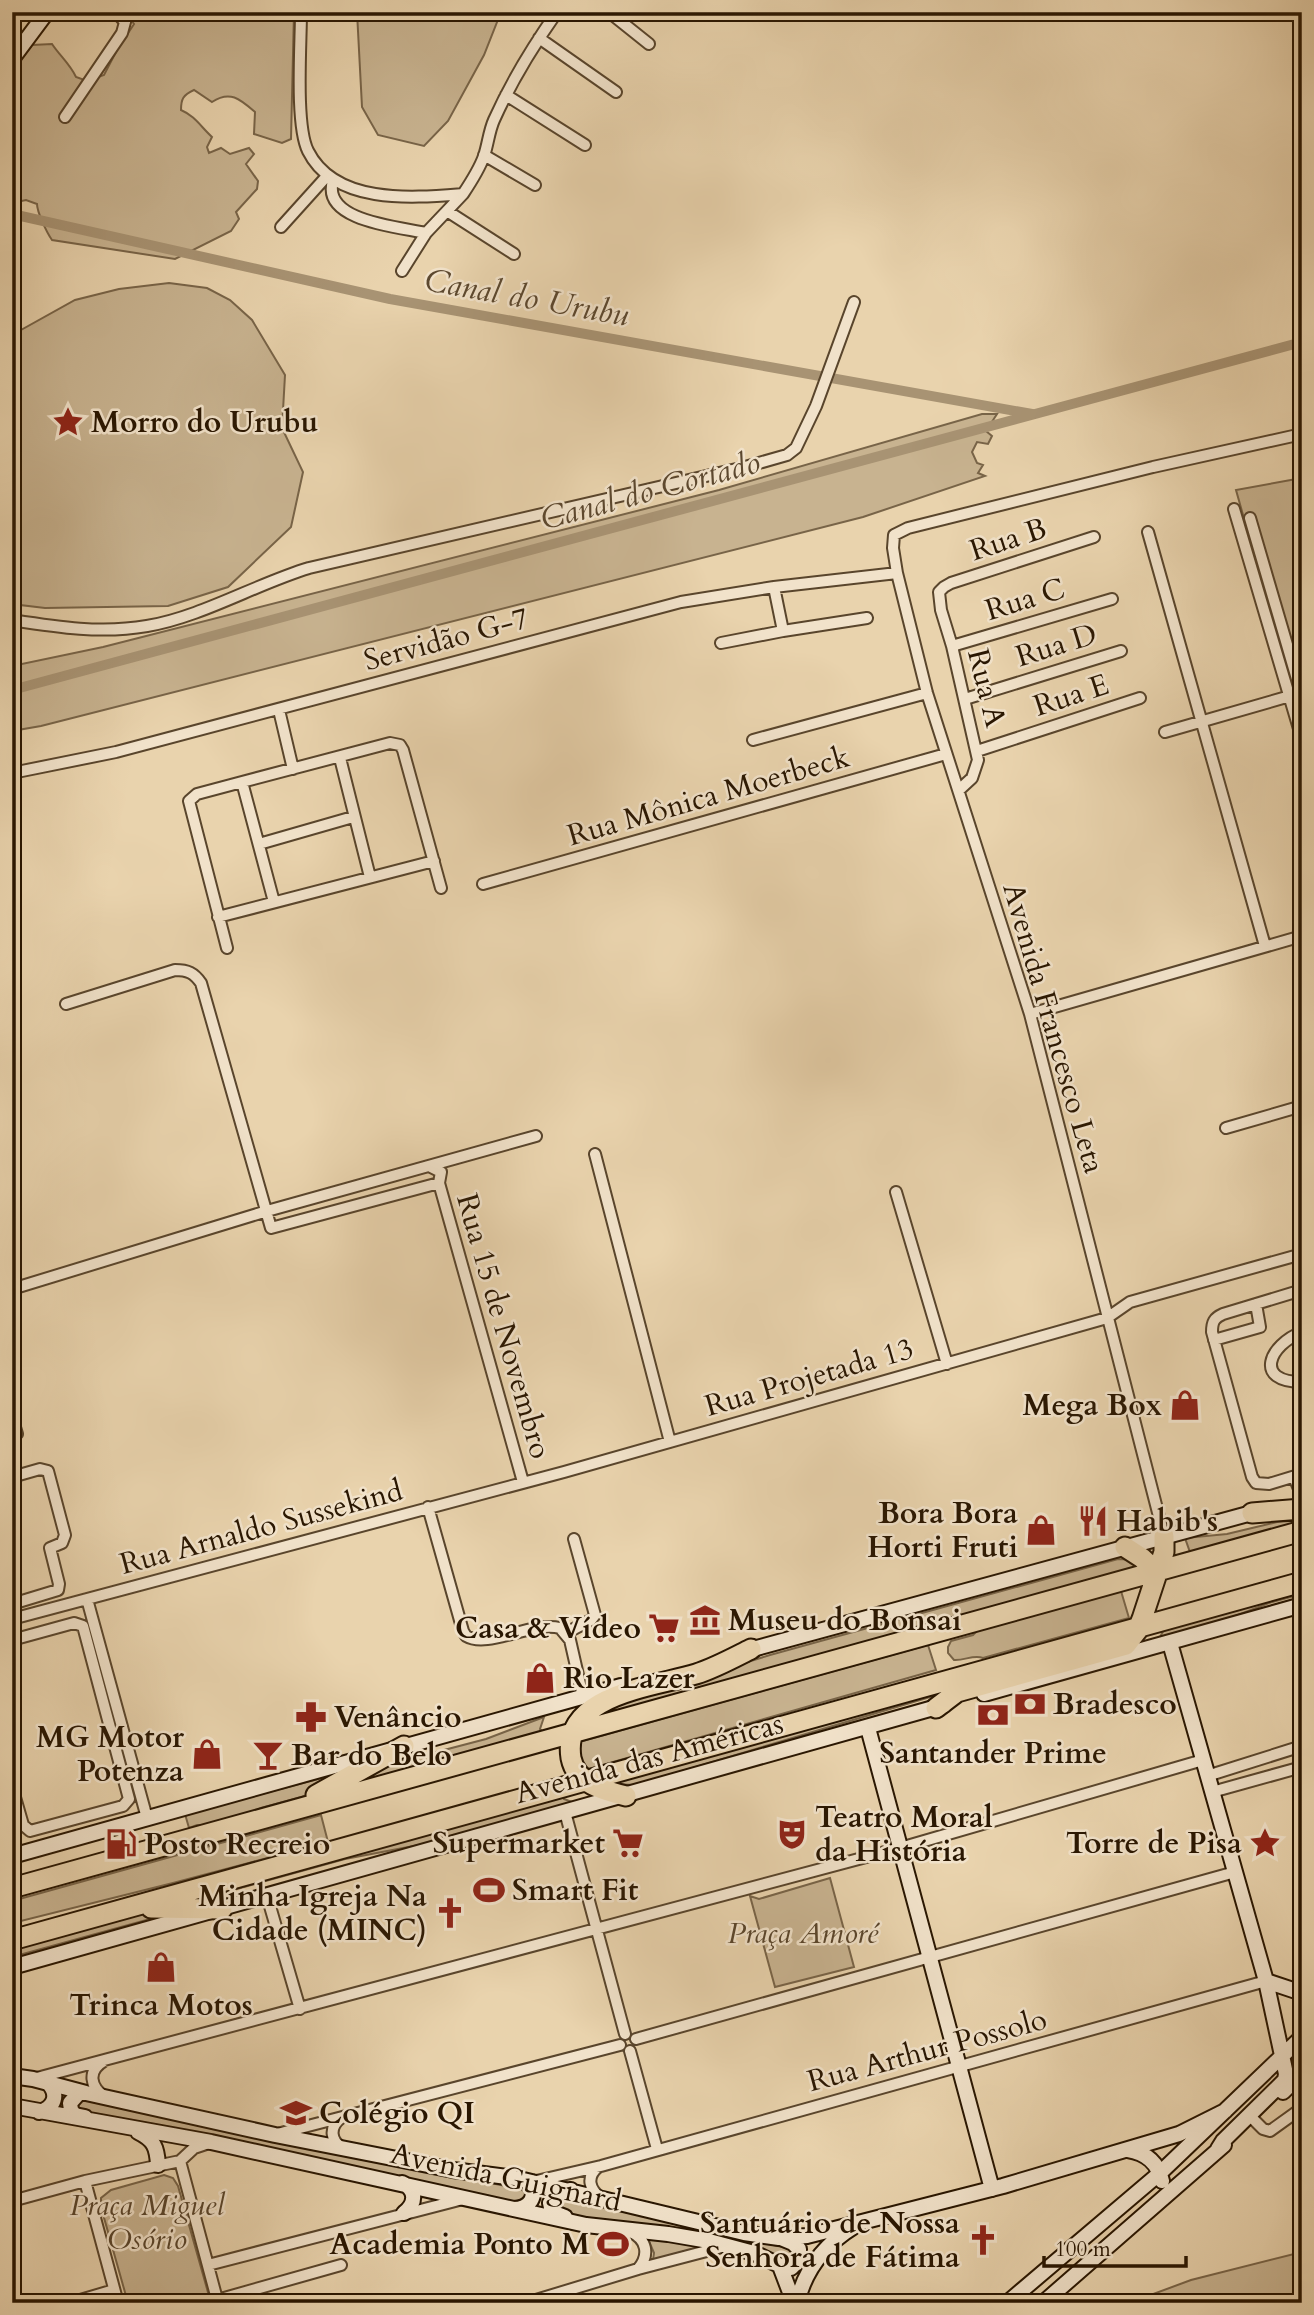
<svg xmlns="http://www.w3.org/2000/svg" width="1314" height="2315" font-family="Cardo,serif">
<rect width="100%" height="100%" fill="#e9d3ad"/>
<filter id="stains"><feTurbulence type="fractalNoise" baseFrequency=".00286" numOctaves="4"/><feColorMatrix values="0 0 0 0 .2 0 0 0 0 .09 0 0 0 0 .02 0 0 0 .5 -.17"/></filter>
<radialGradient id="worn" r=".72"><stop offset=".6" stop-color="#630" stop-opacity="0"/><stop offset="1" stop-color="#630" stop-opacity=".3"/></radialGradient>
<path fill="#c8b390" stroke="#786448" stroke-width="2" d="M125,12H294L291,139L282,143L254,134L255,112C240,99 230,90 212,102L194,90C183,95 181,99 181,110C195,116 201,127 212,137L207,147L209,153L221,148L230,154L249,148L254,154L246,164L258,181L257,189L236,212L239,219L231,231L175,259L52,240C47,233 37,212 37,204L26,200L12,203V71L32,45L52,44C60,56 70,64 76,77L87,81L104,75L117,50L134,24Z
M357,12H501L484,55L448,121L424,146L378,135L362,107Z
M169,283L207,288L230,300L252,320L285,375L282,428L303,472L291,527L228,587L168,606L45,608L12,604V335L75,300L119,289Z
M982,414H997L986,431L992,436L988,444L977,442L972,452L977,463L983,465L978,473L985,476L863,517L41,726L12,731V666L103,647L719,490Z
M1302,478V725L1236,490Z
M1302,1520V1528L1191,1555L1185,1538L1227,1534L1277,1522Z
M1118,1559L1136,1560L1143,1569L584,1725L607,1705L770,1655Z
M1302,1588V1594L1269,1603L1220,1622L1160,1637L1167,1624Z
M1121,1591L1129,1618L983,1658C974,1654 964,1661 954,1660L948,1653V1647L951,1641L973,1635L977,1631Z
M928,1645L936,1670L585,1770L575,1743Z
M967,1686L635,1785L612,1784L602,1781L866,1709Z
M544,1717L540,1729L547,1736L328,1796L383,1766L486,1739Z
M356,1769L305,1796L261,1808L230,1822L213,1826L197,1825L189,1828L185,1814Z
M564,1792V1799L575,1803L419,1845L345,1859L176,1906H156Z
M321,1815L328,1842L173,1883L13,1923L15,1910L12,1908V1901Z
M830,1878L854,1967L775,1987L750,1896L759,1899Z
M141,1913L161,1916L12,1957V1944Z
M82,2099L520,2189L524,2191L526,2197L518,2203L82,2112L78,2110L77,2102Z
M164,2175L173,2178L178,2186L211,2303H128L101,2207V2198L111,2190Z
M562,2198L791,2249L794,2252L792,2260L784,2261L750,2243L665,2226L609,2222L559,2212L556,2201Z
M651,2236L704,2246L653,2260L654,2253L648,2239Z
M1302,2252V2303H1129L1191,2280Z"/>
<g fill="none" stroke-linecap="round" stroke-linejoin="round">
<path stroke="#a89373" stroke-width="10" d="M12,214L390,299L1032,414
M12,690L1302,342"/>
<defs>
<path id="street" d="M301,12C301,44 295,125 308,151C335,205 412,198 463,194C471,182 479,170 484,156C488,144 489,131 494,120C511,82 533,46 557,12
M609,12L649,44
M539,38L616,92
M506,95L585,145
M65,117L122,33L125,22L116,12
M484,155L535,185
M333,181C321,221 399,227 426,233
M447,211L514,254
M281,227L327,176
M402,271L426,233L463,194
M1234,509L1302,739
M1250,518L1302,696
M1148,532L1265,946
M774,587L783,631L867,618
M12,620C57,627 101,634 147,626C201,617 256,584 309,568L745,467L787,455L796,448L816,406L854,302
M721,643L783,631
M952,646L1112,599
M965,699L1121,651
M279,710L293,769
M1165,732L1290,696
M753,740L927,693
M977,751L1140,698
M340,758L370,877
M12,773L116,752L681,602L774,587L897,573
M959,790L972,778L978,760L952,646L941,610L939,592L944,587L951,583L1094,537
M259,844L353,817
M483,884L946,754
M274,902L242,782L390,743L400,745L403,750L441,888
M218,917L434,861
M227,948L189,801L197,794L242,782
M66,1004L175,970C188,970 194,973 201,983L271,1228L439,1183L441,1172L429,1166
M1030,1014L1302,936
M1226,1128L1302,1106
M595,1154L670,1442
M439,1183L523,1482
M896,1192L947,1364
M12,1289L267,1211L536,1136
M1302,1290L1223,1314C1214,1318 1212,1322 1212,1332L1252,1477L1256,1483L1269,1484L1302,1474
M1302,1332C1269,1345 1253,1382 1302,1382
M1214,1340L1260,1327L1256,1304
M12,1417L17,1434
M12,1477L40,1469L48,1471L65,1535L62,1543L50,1548L59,1584L58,1590L12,1604
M1294,1477L1302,1496
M428,1507L463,1631L466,1636C488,1649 531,1621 560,1628L570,1640L583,1697
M1164,1536L1030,1014L927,693L897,573L893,548L894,535L908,528L1153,467L1302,434
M87,1599L147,1818
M12,1619L564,1472L1107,1318L1130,1302L1302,1254
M566,1633L591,1620L595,1615L574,1539
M12,1640L74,1623L83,1626L129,1799L123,1806L30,1831L23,1825L12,1787
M1207,1776L1302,1746
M1212,1792L1302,1767
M565,1812L625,2034
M267,1896L300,2009
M636,2039L1235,1872
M630,2051L657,2149
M104,2061C87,2071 90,2087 105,2097
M33,2079L900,1848L1203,1760
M341,2118C329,2127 330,2141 343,2148
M1253,2119L1263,2129L1270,2131L1302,2108
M277,2134L620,2045
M180,2161L218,2303
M598,2167C586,2177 589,2189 601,2198
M85,2181L118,2303
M532,2182L601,2166L1266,1981
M12,2201L85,2181L180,2161L194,2148L209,2143
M1300,2209L1302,2208
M630,2232C647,2239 650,2255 638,2269
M208,2265L463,2199
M217,2300L341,2265
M70,2303L114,2290
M526,2303L638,2269L722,2247"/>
<path id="secondary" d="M12,59L47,12
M1170,1643L1266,1981L1286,2074L1285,2080L1223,2141L1218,2149
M742,1652L1259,1511
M984,1694L1302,1605
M868,1728L992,2189
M12,1856L621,1686
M12,1967L944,1705
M1266,1981L1302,1993
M12,2076L33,2079L86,2093L275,2135L453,2170L515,2178L744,2233L779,2238L807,2236L1003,2186L1179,2134L1225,2111
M1283,2092L1302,2073
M12,2106L211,2142L586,2225L668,2234L709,2241L754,2253L783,2267L791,2268L799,2260V2249L793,2243L781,2238
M39,2112C55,2108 59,2094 48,2083
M85,2117L75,2115L71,2110L70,2103L79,2093H86
M138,2132C154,2140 157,2147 158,2165
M1128,2150C1147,2153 1158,2163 1162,2181
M402,2183C416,2189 417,2203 404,2213
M514,2209C531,2208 536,2197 532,2182
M565,2217L552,2212L550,2203L559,2192L571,2190
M780,2266L794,2303
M797,2303C805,2269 824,2245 853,2227
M1007,2303L1160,2173L1302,2037
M1043,2303L1224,2145"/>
<path id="highway" d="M1252,1513L1302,1509
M1125,1547L1142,1558L1157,1572
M936,1708L957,1692L1126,1645L1137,1631L1142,1619L1164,1552V1536
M316,1795L404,1746
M626,1796C605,1791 576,1784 571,1758C561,1694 654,1687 696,1674C715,1668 733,1658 751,1649
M12,1888L1302,1531
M151,1908L222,1909
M12,1940L1302,1582"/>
</defs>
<use href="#street" stroke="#59452c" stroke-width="14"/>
<use href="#secondary" stroke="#291601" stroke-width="18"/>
<use href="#highway" stroke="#291601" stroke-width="23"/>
<use href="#street" stroke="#f1e2ca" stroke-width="10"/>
<use href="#secondary" stroke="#f1e2ca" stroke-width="14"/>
<use href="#highway" stroke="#e9d3ad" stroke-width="19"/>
</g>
<defs>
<symbol id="sight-bare" viewBox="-9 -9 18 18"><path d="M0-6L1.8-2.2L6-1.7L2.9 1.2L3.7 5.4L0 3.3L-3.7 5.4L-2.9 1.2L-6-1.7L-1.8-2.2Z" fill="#8f2418" stroke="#f1e2ca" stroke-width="2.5" paint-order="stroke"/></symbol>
<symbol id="shop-bare" viewBox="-9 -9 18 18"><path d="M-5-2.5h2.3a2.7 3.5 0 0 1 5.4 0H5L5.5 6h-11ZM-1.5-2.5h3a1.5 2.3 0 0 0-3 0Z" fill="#8f2418" stroke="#f1e2ca" stroke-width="2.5" paint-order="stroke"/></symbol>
<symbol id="restaurant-bare" viewBox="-9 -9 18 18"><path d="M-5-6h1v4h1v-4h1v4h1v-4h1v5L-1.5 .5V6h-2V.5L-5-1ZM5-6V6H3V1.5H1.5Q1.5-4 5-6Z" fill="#8f2418" stroke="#f1e2ca" stroke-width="2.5" paint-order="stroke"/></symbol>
<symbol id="museum-bare" viewBox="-9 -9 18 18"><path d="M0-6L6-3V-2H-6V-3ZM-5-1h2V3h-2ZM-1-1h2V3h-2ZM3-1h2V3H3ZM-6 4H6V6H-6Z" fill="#8f2418" stroke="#f1e2ca" stroke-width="2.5" paint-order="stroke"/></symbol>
<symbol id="supermarket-bare" viewBox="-9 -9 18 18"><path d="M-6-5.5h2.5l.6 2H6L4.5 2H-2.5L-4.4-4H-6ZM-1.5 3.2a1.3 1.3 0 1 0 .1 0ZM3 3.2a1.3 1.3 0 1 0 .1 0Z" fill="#8f2418" stroke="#f1e2ca" stroke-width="2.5" paint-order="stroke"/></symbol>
<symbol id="bank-bare" viewBox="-9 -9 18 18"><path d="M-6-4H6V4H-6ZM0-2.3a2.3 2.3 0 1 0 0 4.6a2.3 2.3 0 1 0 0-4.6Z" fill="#8f2418" stroke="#f1e2ca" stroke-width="2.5" paint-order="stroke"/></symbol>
<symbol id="pharmacy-bare" viewBox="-9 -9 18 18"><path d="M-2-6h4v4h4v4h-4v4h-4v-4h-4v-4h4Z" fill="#8f2418" stroke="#f1e2ca" stroke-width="2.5" paint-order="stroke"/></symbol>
<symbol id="bar-bare" viewBox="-9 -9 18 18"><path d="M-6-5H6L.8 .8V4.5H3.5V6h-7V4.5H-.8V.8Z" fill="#8f2418" stroke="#f1e2ca" stroke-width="2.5" paint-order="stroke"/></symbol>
<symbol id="theatre-bare" viewBox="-9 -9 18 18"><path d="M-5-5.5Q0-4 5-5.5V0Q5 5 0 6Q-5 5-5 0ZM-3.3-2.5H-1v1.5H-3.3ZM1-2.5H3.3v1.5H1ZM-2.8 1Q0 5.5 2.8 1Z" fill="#8f2418" stroke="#f1e2ca" stroke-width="2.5" paint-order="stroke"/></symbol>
<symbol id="fuel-bare" viewBox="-9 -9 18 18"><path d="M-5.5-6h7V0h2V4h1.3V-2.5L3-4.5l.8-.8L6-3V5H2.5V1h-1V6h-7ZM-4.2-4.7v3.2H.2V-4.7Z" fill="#8f2418" stroke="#f1e2ca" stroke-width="2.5" paint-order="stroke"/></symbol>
<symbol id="stadium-bare" viewBox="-9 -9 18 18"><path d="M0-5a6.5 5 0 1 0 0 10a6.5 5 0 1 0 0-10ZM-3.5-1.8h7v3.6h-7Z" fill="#8f2418" stroke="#f1e2ca" stroke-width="2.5" paint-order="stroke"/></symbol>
<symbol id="church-bare" viewBox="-9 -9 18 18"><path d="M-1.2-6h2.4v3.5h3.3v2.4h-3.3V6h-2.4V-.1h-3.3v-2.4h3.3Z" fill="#8f2418" stroke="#f1e2ca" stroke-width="2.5" paint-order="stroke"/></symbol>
<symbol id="school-bare" viewBox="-9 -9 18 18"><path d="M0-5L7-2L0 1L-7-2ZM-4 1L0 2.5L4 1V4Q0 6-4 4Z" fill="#8f2418" stroke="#f1e2ca" stroke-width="2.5" paint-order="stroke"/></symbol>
</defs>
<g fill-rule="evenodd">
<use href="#sight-bare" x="46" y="400" width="44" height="44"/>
<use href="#shop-bare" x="1163" y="1383" width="44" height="44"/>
<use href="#restaurant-bare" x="1071" y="1499" width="44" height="44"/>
<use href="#shop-bare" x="1019" y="1508" width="44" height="44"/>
<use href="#museum-bare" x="683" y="1598" width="44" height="44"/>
<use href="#supermarket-bare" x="642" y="1606" width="44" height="44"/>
<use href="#shop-bare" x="518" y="1656" width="44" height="44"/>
<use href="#bank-bare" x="1008" y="1682" width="44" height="44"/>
<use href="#bank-bare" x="971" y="1693" width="44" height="44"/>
<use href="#pharmacy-bare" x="289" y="1695" width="44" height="44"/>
<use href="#shop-bare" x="185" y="1732" width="44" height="44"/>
<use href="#bar-bare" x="246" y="1733" width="44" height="44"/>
<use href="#theatre-bare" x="770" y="1812" width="44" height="44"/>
<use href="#supermarket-bare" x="606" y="1821" width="44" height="44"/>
<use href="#sight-bare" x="1243" y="1821" width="44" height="44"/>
<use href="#fuel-bare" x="99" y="1822" width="44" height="44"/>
<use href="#stadium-bare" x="467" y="1868" width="44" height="44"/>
<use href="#church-bare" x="428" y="1891" width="44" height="44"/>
<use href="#shop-bare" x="139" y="1945" width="44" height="44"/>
<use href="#school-bare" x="274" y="2091" width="44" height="44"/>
<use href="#church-bare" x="961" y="2218" width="44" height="44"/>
<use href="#stadium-bare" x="591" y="2222" width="44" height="44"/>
</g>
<g text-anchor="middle" stroke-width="5" stroke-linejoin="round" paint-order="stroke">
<g font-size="30" font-weight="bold" fill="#291601" stroke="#f1e2ca" text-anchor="start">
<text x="91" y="432">Morro do Urubu</text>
<text x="1162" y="1415" text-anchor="end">Mega Box</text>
<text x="1018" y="1523" text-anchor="end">Bora Bora<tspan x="1018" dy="34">Horti Fruti</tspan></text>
<text x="1116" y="1531">Habib's</text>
<text x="728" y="1630">Museu do Bonsai</text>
<text x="641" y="1638" text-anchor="end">Casa &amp; Vídeo</text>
<text x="563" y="1688">Rio Lazer</text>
<text x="1053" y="1714">Bradesco</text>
<text x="334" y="1727">Venâncio</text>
<text x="184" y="1747" text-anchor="end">MG Motor<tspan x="184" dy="34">Potenza</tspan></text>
<text x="993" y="1763" text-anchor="middle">Santander Prime</text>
<text x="291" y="1765">Bar do Belo</text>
<text x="815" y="1827">Teatro Moral<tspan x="815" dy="34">da História</tspan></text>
<text x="605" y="1853" text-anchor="end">Supermarket</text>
<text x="1242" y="1853" text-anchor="end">Torre de Pisa</text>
<text x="144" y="1854">Posto Recreio</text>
<text x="512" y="1900">Smart Fit</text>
<text x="427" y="1906" text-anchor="end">Minha Igreja Na<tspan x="427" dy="34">Cidade (MINC)</tspan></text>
<text x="161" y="2015" text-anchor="middle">Trinca Motos</text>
<text x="319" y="2123">Colégio QI</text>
<text x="960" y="2233" text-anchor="end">Santuário de Nossa<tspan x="960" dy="34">Senhora de Fátima</tspan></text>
<text x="590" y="2254" text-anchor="end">Academia Ponto M</text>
</g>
<g font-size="30" fill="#291601" stroke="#f1e2ca">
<text transform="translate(1008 539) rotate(-18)" y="10">Rua B</text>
<text transform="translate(1025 599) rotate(-17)" y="10">Rua C</text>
<text transform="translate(446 639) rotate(-15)" y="10">Servidão G-7</text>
<text transform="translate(1056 645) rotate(-17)" y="10">Rua D</text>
<text transform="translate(987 688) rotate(76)" y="10">Rua A</text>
<text transform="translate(1071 695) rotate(-18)" y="10">Rua E</text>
<text transform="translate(708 796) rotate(-16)" y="10">Rua Mônica Moerbeck</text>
<text transform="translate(1054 1028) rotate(74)" y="10">Avenida Francesco Leta</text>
<text transform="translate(504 1326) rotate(74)" y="10">Rua 15 de Novembro</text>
<text transform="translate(809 1377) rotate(-16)" y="10">Rua Projetada 13</text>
<text transform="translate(261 1527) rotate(-15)" y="10">Rua Arnaldo Sussekind</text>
<text transform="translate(649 1758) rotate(-15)" y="10">Avenida das Américas</text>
<text transform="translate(927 2050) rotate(-15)" y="10">Rua Arthur Possolo</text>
<text transform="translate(506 2177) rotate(12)" y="10">Avenida Guignard</text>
</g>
<g font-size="30" font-style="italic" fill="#59452c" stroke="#f1e2ca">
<text x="803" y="1943">Praça Amoré</text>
<text x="147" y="2215">Praça Miguel<tspan x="147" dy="34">Osório</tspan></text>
</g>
<g font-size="32" font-style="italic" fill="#5c482f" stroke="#f1e2ca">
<text transform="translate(527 297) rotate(10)" y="11">Canal do Urubu</text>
<text transform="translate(650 490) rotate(-15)" y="11">Canal do Cortado</text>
</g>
</g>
<rect width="1314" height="2315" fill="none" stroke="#e9d3ad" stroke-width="42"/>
<rect x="14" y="14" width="1286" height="2287" fill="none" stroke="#291601" stroke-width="3.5"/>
<rect x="21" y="21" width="1272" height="2273" fill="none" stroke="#291601" stroke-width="2"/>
<path d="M1044 2256v10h142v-10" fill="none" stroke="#291601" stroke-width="3.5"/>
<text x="1055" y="2256" font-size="21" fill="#291601" stroke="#f1e2ca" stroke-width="5" paint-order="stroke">100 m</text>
<rect width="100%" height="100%" filter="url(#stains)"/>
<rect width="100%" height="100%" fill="url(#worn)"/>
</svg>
